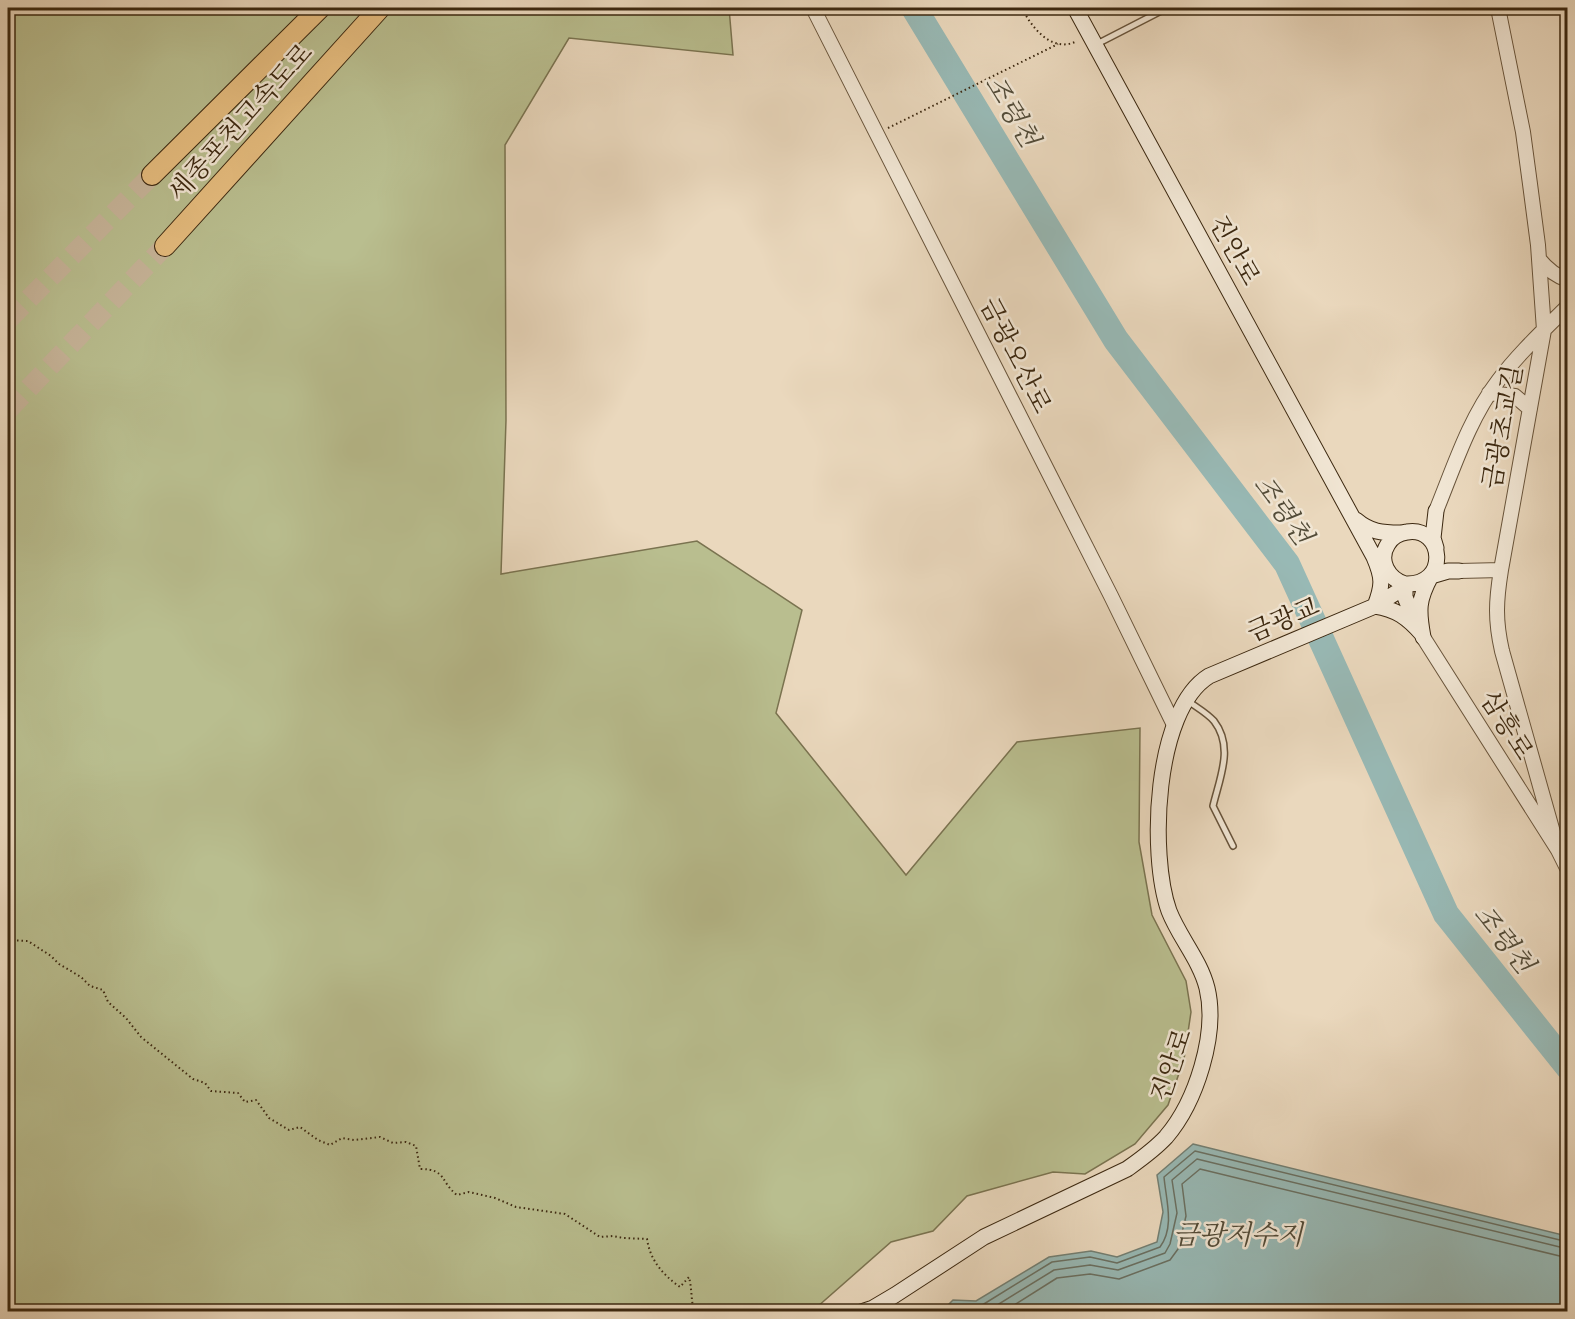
<svg xmlns="http://www.w3.org/2000/svg" width="1575" height="1319" font-family="'IM FELL Double Pica','Noto Serif KR',serif">
<rect width="100%" height="100%" fill="#ead8bd"/>
<filter id="stains"><feTurbulence type="fractalNoise" baseFrequency=".00333" numOctaves="4"/><feColorMatrix values="0 0 0 0 .2 0 0 0 0 .09 0 0 0 0 .02 0 0 0 .5 -.17"/></filter>
<radialGradient id="worn" r=".72"><stop offset=".6" stop-color="#630" stop-opacity="0"/><stop offset="1" stop-color="#630" stop-opacity=".3"/></radialGradient>
<path fill="#b9be8f" stroke="#7a7350" stroke-width="1.5" d="M8,8H729L733,55L569,38L505,145L506,420L501,574L697,541L802,610L776,713L906,875L1017,742L1140,728L1139,842L1152,915L1186,981L1191,1012L1184,1059L1168,1105L1135,1144L1085,1174L1053,1172L967,1196L933,1231L891,1242L817,1307L743,1308L744,1312H460L458,1305L447,1312L8,1311Z"/>
<path fill="#98b9b5" stroke="#737f73" stroke-width="1.5" d="M1193,1144L1567,1236V1311H942L953,1300L976,1301L1049,1257L1091,1251L1117,1257L1157,1242L1163,1212L1157,1175Z"/>
<g fill="none" stroke-linecap="round" stroke-linejoin="round">
<path stroke="#6a7062" stroke-width="1.5" d="M950,1312L956,1307H979L1052,1262L1090,1257L1117,1263L1160,1247C1175,1227 1166,1200 1164,1177L1195,1151L1568,1242
M986,1312L1054,1270L1090,1265L1118,1270L1165,1253L1170,1244L1177,1213L1172,1180L1197,1159L1568,1249
M1003,1312L1057,1278L1090,1274L1119,1279L1170,1260L1178,1249L1186,1216L1182,1184L1200,1169L1568,1258"/>
<path stroke="#98b9b5" stroke-width="26" d="M914,8L1116,340L1287,564L1446,914L1568,1067"/>
<path stroke="#c7b59a" stroke-width="20" stroke-dasharray="20 10" stroke-linecap="butt" d="M8,320L152,175
M8,410L165,246"/>
<defs>
<path id="service" d="M1097,44L1167,8
M1188,701C1196,707 1207,713 1214,721C1234,747 1220,777 1213,806L1233,846"/>
<path id="tertiary" d="M813,8L1111,596L1174,725
M1498,8L1523,132L1530,184L1538,245L1544,330L1501,570C1496,601 1495,620 1502,651L1558,850
M1539,259C1547,269 1555,276 1568,280
M1489,393L1515,396L1530,409
M1436,511C1454,467 1469,419 1498,381C1518,354 1544,330 1568,306
M1459,571L1501,570
M1423,637L1558,850L1568,870"/>
<path id="secondary" d="M1075,8L1374,557C1383,578 1383,585 1375,606
M1356,520C1370,532 1382,533 1400,533
M1436,548L1433,538L1436,511
M1405,584V597L1416,624
M1375,606C1396,609 1408,618 1422,634
M1423,637C1418,610 1418,600 1431,576L1448,571H1459
M861,1312L873,1308L895,1295L984,1237L1127,1169C1141,1159 1154,1150 1166,1137C1196,1102 1218,1034 1207,988C1200,960 1179,937 1169,911C1149,855 1154,710 1209,676L1375,606L1397,592L1405,584C1450,586 1444,526 1407,532C1399,533 1392,537 1388,544C1377,561 1389,579 1405,584"/>
<path id="motorway" d="M152,175L320,8
M165,246L380,8"/>
</defs>
<use href="#service" stroke="#68543b" stroke-width="8"/>
<use href="#tertiary" stroke="#68543b" stroke-width="16"/>
<use href="#secondary" stroke="#3c2810" stroke-width="17"/>
<use href="#motorway" stroke="#3c2810" stroke-width="22"/>
<path stroke="#3c2810" stroke-width="2" stroke-dasharray="1.5 3" stroke-linecap="butt" d="M1022,8C1031,27 1052,54 1077,41
M888,128L1058,44
M8,940L28,941L51,956L59,964L81,977L90,986L103,990L108,1002L126,1018L141,1037L193,1079L205,1083L211,1091L238,1093L245,1102L256,1100L269,1118L289,1130L300,1127L318,1140L330,1145L342,1138L354,1140L380,1137L393,1143L406,1142L416,1146L420,1169C447,1169 440,1182 457,1195L469,1192L495,1198L516,1207L565,1214L600,1237L613,1236L623,1238L647,1239C650,1260 663,1275 680,1287L689,1277C692,1289 691,1300 694,1312"/>
<use href="#service" stroke="#f1e6d4" stroke-width="5"/>
<use href="#tertiary" stroke="#f1e6d4" stroke-width="14"/>
<use href="#secondary" stroke="#f1e6d4" stroke-width="15"/>
<use href="#motorway" stroke="#e5bc7e" stroke-width="20"/>
</g>
<g text-anchor="middle" stroke-width="5" stroke-linejoin="round" paint-order="stroke">
<g font-size="26" fill="#3c2810" stroke="#f1e6d4">
<text transform="translate(240 122) rotate(-48)" y="9">세종포천고속도로</text>
<text transform="translate(1235 250) rotate(61)" y="9">진안로</text>
<text transform="translate(1016 355) rotate(63)" y="9">금광오산로</text>
<text transform="translate(1502 427) rotate(-80)" y="9">금광초교길</text>
<text transform="translate(1283 619) rotate(-23)" y="9">금광교</text>
<text transform="translate(1507 725) rotate(58)" y="9">삼흥로</text>
<text transform="translate(1171 1065) rotate(-71)" y="9">진안로</text>
</g>
<g font-size="27" font-style="italic" fill="#534c39" stroke="#f1e6d4">
<text transform="translate(1012 111) rotate(59)" y="9">조령천</text>
<text transform="translate(1283 510) rotate(54)" y="9">조령천</text>
<text transform="translate(1504 939) rotate(52)" y="9">조령천</text>
<text x="1238" y="1244">금광저수지</text>
</g>
</g>
<rect width="1575" height="1319" fill="none" stroke="#ead8bd" stroke-width="30"/>
<rect x="9" y="9" width="1557" height="1301" fill="none" stroke="#3c2810" stroke-width="3"/>
<rect x="15" y="15" width="1545" height="1289" fill="none" stroke="#3c2810" stroke-width="1.5"/>
<rect width="100%" height="100%" filter="url(#stains)"/>
<rect width="100%" height="100%" fill="url(#worn)"/>
</svg>
